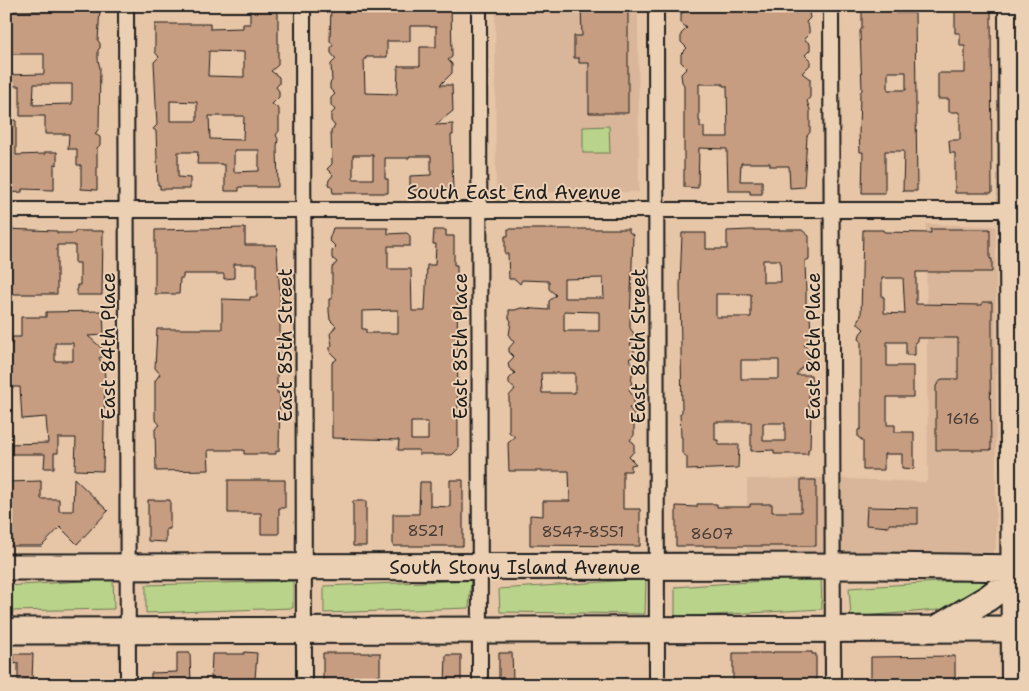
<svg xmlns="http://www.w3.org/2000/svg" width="1029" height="691" font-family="'Shantell Sans',sans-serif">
<rect width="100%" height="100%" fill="#e7c5a7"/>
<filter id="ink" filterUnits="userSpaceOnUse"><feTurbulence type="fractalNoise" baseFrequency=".02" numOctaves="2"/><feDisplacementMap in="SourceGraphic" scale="10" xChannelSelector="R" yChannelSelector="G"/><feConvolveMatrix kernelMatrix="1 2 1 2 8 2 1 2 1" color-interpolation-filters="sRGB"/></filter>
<g filter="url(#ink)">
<path fill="#d9b699" d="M495,6H638L639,192H496Z
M926,224L996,226V547L993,554L747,553V479L822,478L926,482L928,476Z"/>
<path fill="#bad38a" stroke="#6b7853" d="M609,126L610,153H583V127Z
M821,577L822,609L675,617V587Z
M998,578L951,609L851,617L849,588Z
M113,579L114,609L6,611V586Z
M646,579L645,614L500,612L499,589Z
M471,580L469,608L324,613V586Z
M293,581V608L146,613V585Z"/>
<path fill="#c79d81" stroke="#1c1c1c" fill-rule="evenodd" d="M250,6H278V65L271,71L279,77V84L276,87L279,91V97L272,104L279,109V131L276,135L278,139L277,146L278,187H239V191H225V165H222V164H197L198,152H178V177L190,178V189H160V185H158L156,131L153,129L157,125L154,62L159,57L155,52V24H210V29L243,28V24H250ZM209,51L244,52V77L208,76ZM170,101L197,102V121H170ZM209,116H244L243,140L210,139ZM234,150H259V171L234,172Z
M331,6H451L452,57L448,60L452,64V73L440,85H452L453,111L435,125L453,124V135H451L453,190H410V176L431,175V156H409V158H385V179H388V193H333L332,187L328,184L329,180L333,175L327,169L332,164L331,131L335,126L331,121V114L335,110L331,105V98L335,94L330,89V83L332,81L331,64L336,59L331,53V48L333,45L330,41ZM410,26H430V27H436V47H420V66H398L397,94L365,93L364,59H366V57H387V41H410ZM353,155H373V179H353Z
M581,6H628V113H589V63H579V58H574V36H582Z
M685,6H808L810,18L806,22L809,28V34L804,39L810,44V50L805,55L810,60V65L802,73L810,79V97L807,101L810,110V132L807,136L804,187L790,188L789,166H770V163H741L740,181H762V194H750V191H728L727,149L699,148L698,188L684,187V85L682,82L681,74L687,68L681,62V54L687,48L681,42V34L687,28L681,23V14L685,11ZM699,84H723V86H727L728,137H704V127H700V121H699Z
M862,6H895V13H915L917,191H903L904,151H885V193H862L863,152H860L859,133L860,93L862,90L860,31L862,28ZM888,72H906V90H888Z
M955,6H991L992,193H955V153H950L949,140H960V112H949V99H938V73H965V46H960V33H955Z
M66,8H100L98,41L100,43V48L98,50V60L100,68L99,128L95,134L100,137V145L97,148V190L81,189V165H77V149H68L69,134H45V116H20V86H6V75L44,74V54H6V11L66,10ZM34,84H72V104L33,105Z
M16,120V155L45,154V152H57V165L54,164V190L22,189V192L6,193V121Z
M245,228V245H276L277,252L280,297V360L279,372L277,374V393H280L279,451H276V454H244V450H210L208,451L209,470L156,471L155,429L160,425L155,419V381L160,374L155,368L157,329H222V299L250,300V297H257V264H234V278L224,279V274H183V278H180L179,294H155V230Z
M333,228H388V234L407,233L410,236V246H388V269H411L412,311H425L427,265H435L436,244H433L434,230H446V236H454V265H457L458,449L452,455H433V454H419V450H398L399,440L332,438V363L337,359L330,352V347L332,345L330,334L336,326L330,320L329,311V299H332V268L337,262L332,258V251L336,247L329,240ZM398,310V333H366V329H362V311ZM411,422H428V440H411Z
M6,229L57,231V233H75V231H103L102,295H77V285H80V263H75V245H57V294H6Z
M508,229H629V232L633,235L630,323V328L634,334L635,340L630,344L634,350V356L629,359L634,366V373L632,374L631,387L629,390L634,398V404L629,408L634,414V435L630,440L634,443V451L629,457L636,464L631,465V471H623V509H640V546L530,545V515L543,516V501H570L569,471H509L508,443L515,437L509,432V396L515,389L509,384V379L515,373L509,368L508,363L514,357L509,352V348L514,342L509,336L511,321L509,318V310H515L521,308L549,310V301L556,295L549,289V281L522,280L520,284L515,279H509L508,254H505V236H508ZM603,278L604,298H564V279ZM564,311L599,312V331H564ZM541,373H575V393H542Z
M931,229H990V259H992V272H916V304L982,305V302H992V364H990L991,450H936V386L942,379H958V338H917V342H915V355H906V342H887V366H913V397H887V425H895V432H914V469L902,468V454H884V470H863V441L858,437V430L861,429V341L859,339L860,334L864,329L858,324V319L861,316L863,230H883L884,232L931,233ZM882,278H903L905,314L884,313V297H882Z
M750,230H802L809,236V260H805L806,294V310L810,315L811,338L804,345L811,351L810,356L796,375H811L812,391H809V409H811L810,448L808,450V454H774V450L751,451V422H715V440H718V445H739L738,468L687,470V457L682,453V437H681L680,414L682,412L680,286L682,233H706V249H727V231ZM763,260H780L781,282H763ZM716,294H751V317H716ZM741,360H779V379H741ZM763,423H785V441H763Z
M103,311L104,335L88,336L104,350V356L99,358L104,366L105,379L103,471L75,470L76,438H58V453H54V468H44L45,454H6V444L48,443L46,417L22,419L20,387H6V344H12V337H21V317H46V312ZM55,343H73V361H55Z
M74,478L108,511L77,544L60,527L42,546H6V482L41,481V499H59V511H73Z
M228,480H285V508H279V534H261V513H228Z
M450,480H463V546H393V514H419L420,482H430V506L450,507Z
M801,480H816V546H676V506L697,507V504H717V507H750V504H772V512H801Z
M148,500H170V529H166V542L148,541Z
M353,501H366V546H353Z
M867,507L918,508V524H889V527L866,525Z
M244,652L257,653L255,679L211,680L212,654H244Z
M773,652H812V654H816V685H733V653H773Z
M177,653H190L191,685H151V673L177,672Z
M323,653H380V676H375V681L353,680V685H323Z
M499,653H512L513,680H499Z
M14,654H33L32,680H18V663L14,664Z
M446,655H461V685H445Z
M955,656V685H871V657Z"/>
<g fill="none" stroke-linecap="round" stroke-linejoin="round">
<defs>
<path id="street" d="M126,6L128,685
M303,6L304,685
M479,6L480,685
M656,6L657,685
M831,6L833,685
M6,210H1023"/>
<path id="secondary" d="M1009,6L1012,685"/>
<path id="highway" d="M6,567L881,566L1023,568
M936,629L988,598L1005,585L1011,568
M6,631L1023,629"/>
</defs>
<use href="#street" stroke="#1c1c1c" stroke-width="18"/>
<use href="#secondary" stroke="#1c1c1c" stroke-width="24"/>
<use href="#highway" stroke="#1c1c1c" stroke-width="29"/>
<use href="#street" stroke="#ecd0b3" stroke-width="14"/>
<use href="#secondary" stroke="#ecd0b3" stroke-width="20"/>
<use href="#highway" stroke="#ecd0b3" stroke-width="25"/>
</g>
</g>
<g text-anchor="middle" stroke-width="4" stroke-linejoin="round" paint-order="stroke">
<g font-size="16" fill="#473c35">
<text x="963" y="424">1616</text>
<text x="426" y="536">8521</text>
<text x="583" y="537">8547-8551</text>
<text x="712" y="539">8607</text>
</g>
<g font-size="19" fill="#1c1c1c" stroke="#ecd0b3">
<text x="514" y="199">South East End Avenue</text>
<text transform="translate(285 345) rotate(-90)" y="7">East 85th Street</text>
<text transform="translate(108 346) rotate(-90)" y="7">East 84th Place</text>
<text transform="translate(460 346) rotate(-90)" y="7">East 85th Place</text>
<text transform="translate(638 346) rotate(-90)" y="7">East 86th Street</text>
<text transform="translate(813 346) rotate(-90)" y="7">East 86th Place</text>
<text x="515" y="574">South Stony Island Avenue</text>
</g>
</g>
<rect width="1029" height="691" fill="none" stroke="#ecd0b3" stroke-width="25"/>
<rect x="12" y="12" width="1004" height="666" fill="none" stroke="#1c1c1c" stroke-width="2" filter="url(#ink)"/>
</svg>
